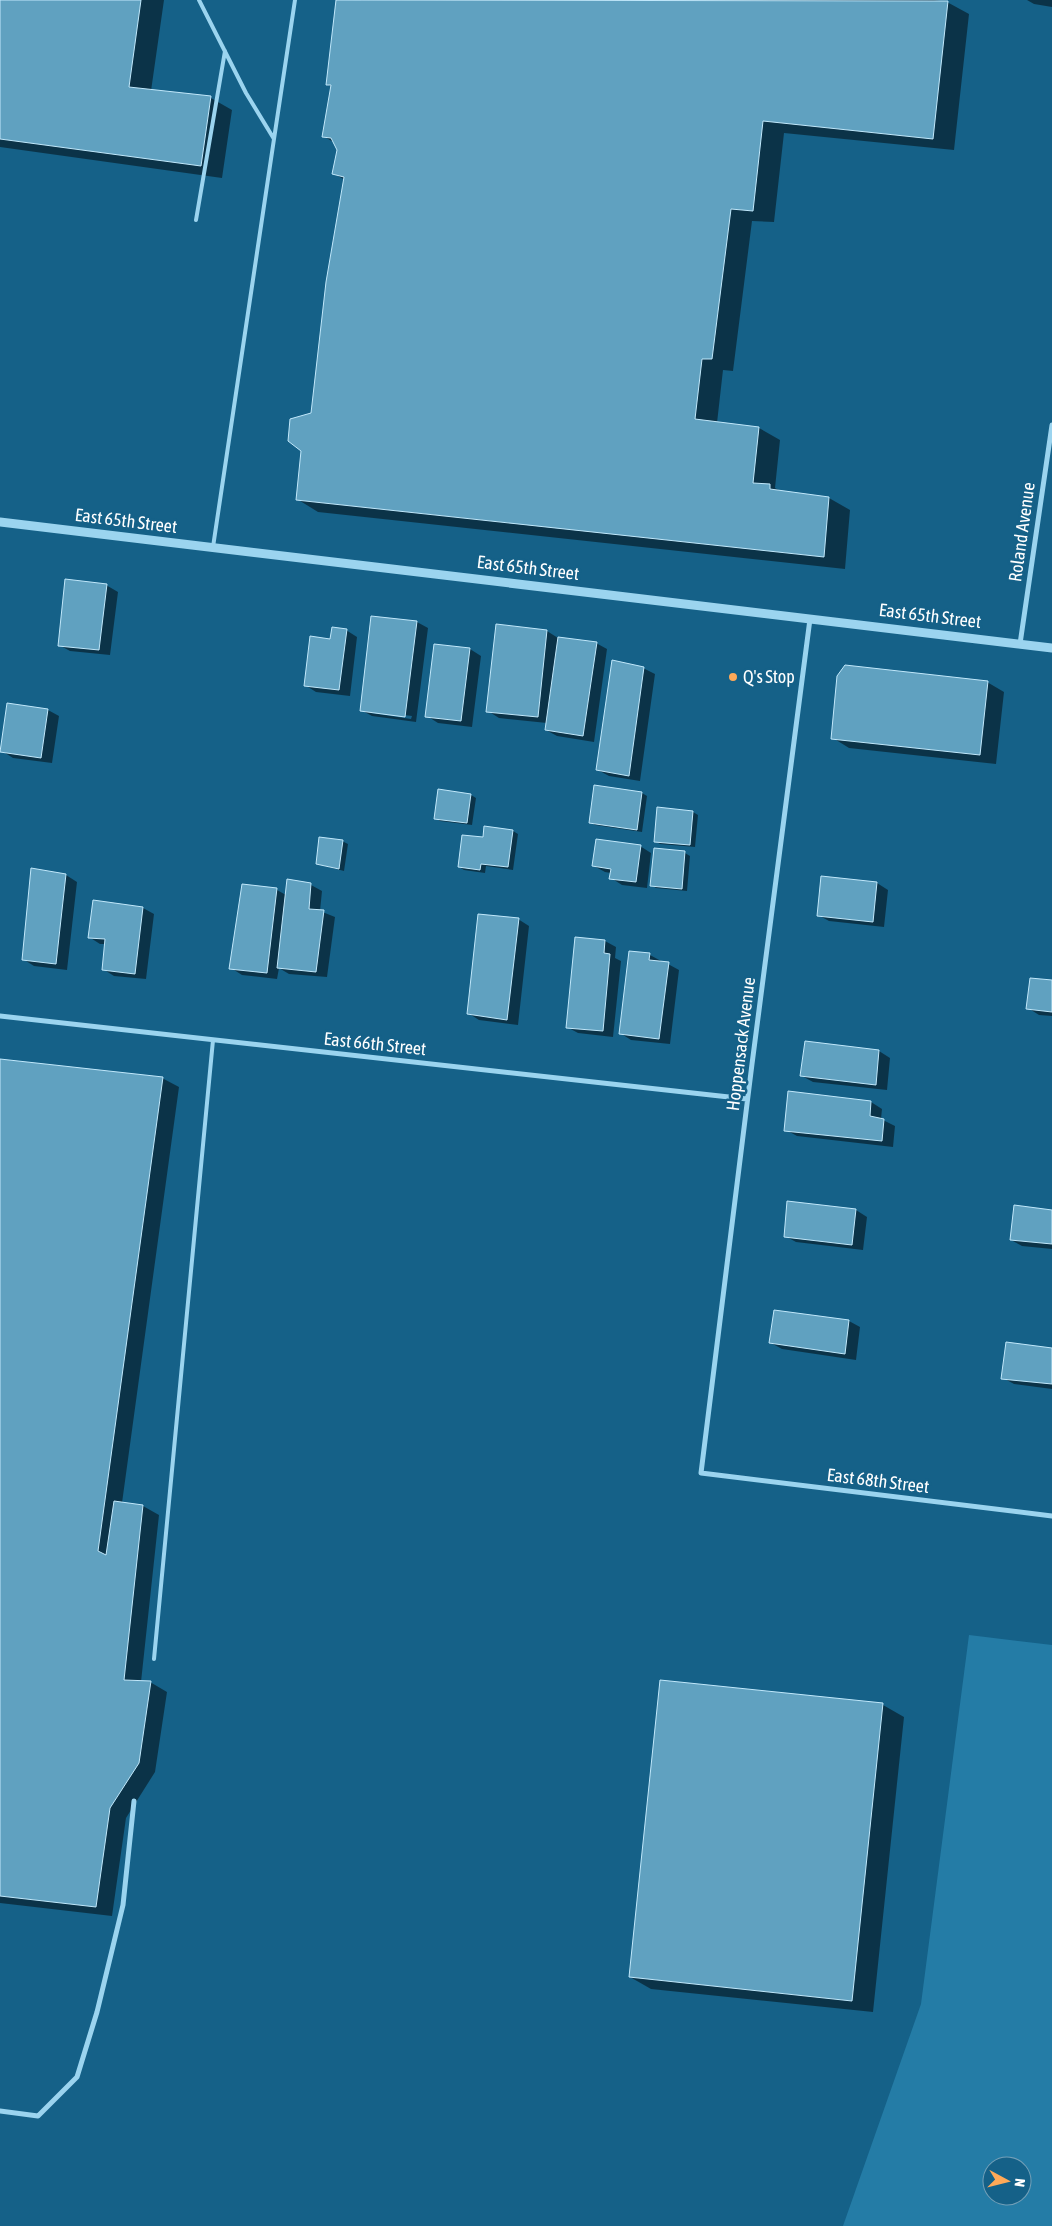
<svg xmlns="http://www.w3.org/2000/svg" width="1052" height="2226" font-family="'Asap Condensed',sans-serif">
<rect width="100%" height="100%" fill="#156188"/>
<path fill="#247ca6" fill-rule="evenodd" d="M969,1635L1052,1645V2226H843L921,2004ZM992,2166H1022V2196H992Z"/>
<path fill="#0007" fill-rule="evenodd" d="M0,0H164L151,91L211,98L232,110L222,178L0,147Z
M338,0H934L947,2L969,14L954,150L784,133L774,222L752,221L733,371L723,370L717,423L759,428L780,440L775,488L782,492L829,498L850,510L845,569L318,512L297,499L312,413L345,180L333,173L338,150L335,143L323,136L332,87L327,84Z
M1027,0H1052V7L1034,4Z
M106,585L118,592L110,655L70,651L59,645Z
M417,622L428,628L416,722L372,716L361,710ZM371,711L412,716L411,719L371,713Z
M346,630L357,637L350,696L316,692L305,685L331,640Z
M547,631L558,638L596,643L607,649L594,742L557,736L546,730L547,723L499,718L488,711Z
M435,645L470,649L481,656L472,727L438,723L427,716Z
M643,668L655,674L640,781L609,776L598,770Z
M987,682L1004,692L996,764L849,748L833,738Z
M48,710L59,716L52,763L13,758L2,751Z
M642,793L647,796L642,832L595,825L590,822Z
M471,795L476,798L472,825L440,821L435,818Z
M693,812L698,815L695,847L660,844L655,841Z
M513,831L518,834L513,870L486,866L485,873L464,870L459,867L484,839Z
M342,841L348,844L344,871L317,864Z
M640,846L651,853L647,888L622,885L611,878V873L605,872L594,866Z
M685,853L690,856L687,891L656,888L651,885Z
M66,875L77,882L67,970L34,966L23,959Z
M288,881L311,885L322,891L320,911L335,917L327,977L289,974L279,968L277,979L242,975L231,968L277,890L286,895Z
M877,883L888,890L884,927L829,921L818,915Z
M143,908L154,914L146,979L114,976L103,969L106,944H100L89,937Z
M518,919L529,926L518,1025L479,1020L468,1013Z
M605,941L616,947L615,958L621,961L613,1037L578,1033L567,1027Z
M650,955L661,961L660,963L668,964L679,970L670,1044L631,1040L620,1033Z
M1052,982V1016L1039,1015L1028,1008Z
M879,1051L890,1058L887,1090L813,1082L802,1076Z
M0,1060L162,1078L179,1087L122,1503L143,1506L159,1515L141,1682H150L167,1692L155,1772L126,1818L112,1916L0,1903Z
M789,1093L871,1102L882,1109L881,1119L895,1126L893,1147L797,1136L786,1130Z
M856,1210L867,1217L863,1250L796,1242L785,1236Z
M1052,1211V1249L1022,1246L1011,1240Z
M849,1321L860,1327L856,1360L782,1349L771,1343Z
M1052,1349V1389L1014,1384L1003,1378Z
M883,1705L904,1717L873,2012L651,1989L630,1977Z"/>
<path fill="#60a1c0" stroke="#c1e8fb" d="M0,0H141L129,87L211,96L201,166L0,139Z
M336,0L948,1L933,139L763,121L753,211L731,209L712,359H702L695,419L759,427L753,483L770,484V489L829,497L824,557L296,500L301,451L288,441L290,419L311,413L326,282L344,177L332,174L337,150L331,138L322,137L331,85H326Z
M65,579L107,584L99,650L58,646Z
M371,616L417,621L405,717L360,711Z
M496,624L547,630L538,717L486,712Z
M332,627L347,629L339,690L304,686L310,636L330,639Z
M558,637L597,642L583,736L545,730Z
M434,644L470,648L461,721L425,717Z
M612,660L644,667L629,776L596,770Z
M845,665L988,681L980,755L831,739L837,676Z
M7,703L48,709L41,758L0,752Z
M594,785L642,792L637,830L589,823Z
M438,789L471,794L467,823L434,819Z
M657,807L693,811L690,845L654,842Z
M484,826L513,830L508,867L481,864L480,870L458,867L462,835L483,837Z
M319,837L343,840L339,869L316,864Z
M596,839L641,845L636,882L609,879L611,869L592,866Z
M654,848L685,851L682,889L650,886Z
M31,868L66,874L56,964L22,960Z
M821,876L877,882L873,922L817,916Z
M287,879L311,883L309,909L324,910L316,972L277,968Z
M242,884L277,888L267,973L229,969Z
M93,900L143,907L135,974L102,970L105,939L88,938Z
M478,914L519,918L507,1020L467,1014Z
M575,937L605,940L604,953L610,954L603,1031L566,1028Z
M629,951L650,953L649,960L669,962L659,1039L619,1034Z
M1030,978L1052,980V1012L1026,1009Z
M805,1041L879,1050L876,1085L800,1076Z
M0,1059L163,1077L98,1551L106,1555L114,1501L143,1505L124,1680L151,1681L139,1763L110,1808L96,1907L0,1896Z
M788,1091L871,1101L870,1116L884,1119L882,1141L784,1131Z
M787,1201L856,1209L852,1245L784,1237Z
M1014,1205L1052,1210V1244L1010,1240Z
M774,1310L849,1320L845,1354L769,1343Z
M1006,1342L1052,1348V1384L1001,1379Z
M660,1680L883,1703L852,2001L629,1977Z"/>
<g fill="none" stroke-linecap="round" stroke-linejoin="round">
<path stroke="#9bd4ef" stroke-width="4" d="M199,0L246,93L274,139L213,547
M274,139L295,0
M196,220L225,51
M154,1659L213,1040"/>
<path stroke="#9bd4ef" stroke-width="5" d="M810,619L752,1064L701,1473L1052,1516
M1020,644L1052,425
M0,1016L747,1099
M0,2111L38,2116L77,2077L97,2012L123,1905L134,1801"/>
<path stroke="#9bd4ef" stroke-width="9" d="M0,522L1052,648"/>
</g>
<circle fill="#ffa958" stroke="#156188" stroke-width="2" cx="733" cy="677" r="5"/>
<g text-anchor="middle" stroke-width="5" stroke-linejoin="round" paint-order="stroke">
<g font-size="18" fill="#fff" stroke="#156188">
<text transform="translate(126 521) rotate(7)" y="6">East 65th Street</text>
<text transform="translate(1022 532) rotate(-82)" y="6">Roland Avenue</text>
<text transform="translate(528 568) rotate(7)" y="6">East 65th Street</text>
<text transform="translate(930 616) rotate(7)" y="6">East 65th Street</text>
<text transform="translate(375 1044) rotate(6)" y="6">East 66th Street</text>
<text transform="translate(741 1044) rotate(-83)" y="6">Hoppensack Avenue</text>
<text transform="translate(878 1481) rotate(7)" y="6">East 68th Street</text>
</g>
<g font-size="18" fill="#fff" stroke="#156188" text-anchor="start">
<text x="743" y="683">Q's Stop</text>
</g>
</g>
<g transform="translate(1007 2181) rotate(97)"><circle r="24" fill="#156188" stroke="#73a0b8"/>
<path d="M0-4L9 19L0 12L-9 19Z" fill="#ffa958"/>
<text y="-8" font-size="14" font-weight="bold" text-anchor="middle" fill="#ffffff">N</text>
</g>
</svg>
